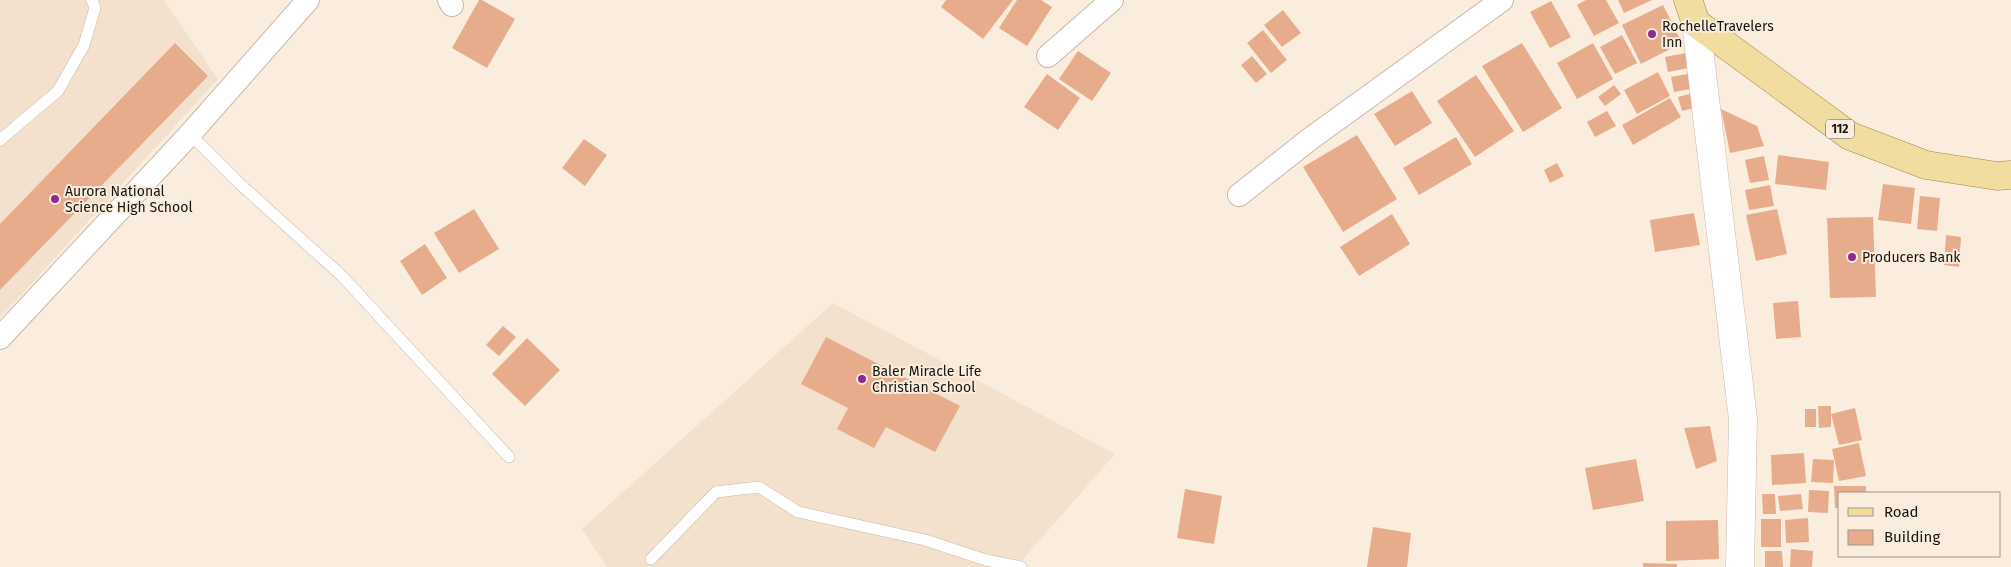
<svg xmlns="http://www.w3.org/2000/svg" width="2011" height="567" font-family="'Fira Sans',sans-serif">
<rect width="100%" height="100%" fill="#faedde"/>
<path fill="#f3e1cd" d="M0,0H164L218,79L0,318Z
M833,303L1115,454L1016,567H607L582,529Z"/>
<path fill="#e7ac8c" d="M479,0H482L515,19L487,68L452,48Z
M946,0H1013L983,39L941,7Z
M1017,0H1041L1052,7L1027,46L999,28Z
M1586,0H1606L1619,23L1594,36L1577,5Z
M1618,0H1652L1624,13Z
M1551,1L1571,37L1550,48L1530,12Z
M1663,5L1682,43L1641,64L1622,25Z
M1283,10L1301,33L1282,47L1264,25Z
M1263,30L1287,60L1271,73L1247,43Z
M1622,35L1637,63L1615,74L1600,47Z
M175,43L208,76L0,290V224Z
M1522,43L1562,108L1523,132L1482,66Z
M1593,43L1613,79L1577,99L1557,63Z
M1078,51L1111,73L1092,101L1059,79Z
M1691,52L1694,67L1668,72L1665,57Z
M1252,56L1267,74L1256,83L1241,65Z
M1658,72L1670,96L1637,114L1624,90Z
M1693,73L1696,88L1674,92L1671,77Z
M1047,74L1080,98L1058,130L1024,107Z
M1476,75L1514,131L1475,157L1437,101Z
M1614,85L1621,94L1605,106L1598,97Z
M1412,91L1432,123L1395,146L1374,114Z
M1697,92L1701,106L1682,111L1678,97Z
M1670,98L1681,117L1633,145L1622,125Z
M1721,109L1757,126L1764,146L1730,153Z
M1607,111L1616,126L1595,137L1587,122Z
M1357,135L1397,199L1343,232L1303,167Z
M1456,137L1472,164L1419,195L1403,168Z
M584,139L607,155L585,186L562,168Z
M1778,155L1829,162L1826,190L1775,184Z
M1764,156L1769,180L1750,183L1745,160Z
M1557,163L1564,176L1550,183L1544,170Z
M1883,184L1915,188L1911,224L1878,220Z
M1770,185L1774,206L1749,210L1745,190Z
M1920,196L1940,198L1937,231L1917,229Z
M474,209L499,249L459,273L434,233Z
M1777,209L1787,254L1756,261L1746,215Z
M1694,213L1700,245L1655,252L1650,220Z
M1392,214L1410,244L1359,276L1340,247Z
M1873,217L1876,297L1830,298L1827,218Z
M1946,235L1961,237L1959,267L1944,265Z
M425,244L447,278L422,295L400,261Z
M1798,301L1801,337L1776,339L1773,303Z
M503,326L516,337L499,356L486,345Z
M826,337L960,406L935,452L886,427L874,448L837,429L848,408L801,384Z
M527,338L560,370L525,406L492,374Z
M1818,406H1831V427L1819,428Z
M1855,408L1862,440L1839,445L1831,414Z
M1805,409H1816V427H1805Z
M1710,426L1717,461L1696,469L1684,428Z
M1859,443L1866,476L1839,481L1832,449Z
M1804,453L1806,483L1772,485L1771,455Z
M1636,459L1644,501L1593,510L1585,468Z
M1813,459L1834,460L1833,483L1811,482Z
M1834,486H1866V493H1840V508H1835Z
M1185,489L1222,496L1214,544L1177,538Z
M1809,490L1829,491L1828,513L1808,512Z
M1762,494H1775L1776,514H1763Z
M1801,494L1803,509L1780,511L1778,496Z
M1808,518L1809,542L1786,543L1785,520Z
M1761,519H1781V547H1761Z
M1718,520L1719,559L1666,561V521Z
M1373,527L1411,533L1407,567H1367Z
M1791,549L1813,551L1812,567H1790Z
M1765,551H1782L1783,567H1765Z
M1643,563L1677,564V567H1643Z"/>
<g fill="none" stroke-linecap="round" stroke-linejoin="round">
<defs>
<path id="service" d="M190,134L239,183L342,276L509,457
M0,140L58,91L84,45L95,8L92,0
M651,559L716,492L759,487L798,512L925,540L986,560L1021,567"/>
<path id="minor" d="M449,0L452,5
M1048,56L1112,0
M1239,195L1310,139L1502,0
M0,338L190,134L308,0"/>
<path id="tertiary" d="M1696,23L1743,419L1740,567"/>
<path id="primary" d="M1688,0L1696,23L1850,136L1926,165L1997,176L2011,175"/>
</defs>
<use href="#service" stroke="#c6b9ab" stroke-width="12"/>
<use href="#minor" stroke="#c6b9ab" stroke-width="24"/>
<use href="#tertiary" stroke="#c6b9ab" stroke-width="29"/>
<use href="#primary" stroke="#9f8844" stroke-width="29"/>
<use href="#service" stroke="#fff" stroke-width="11"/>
<use href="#minor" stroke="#fff" stroke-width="22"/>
<use href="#tertiary" stroke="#fff" stroke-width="28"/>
<use href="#primary" stroke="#f1dda0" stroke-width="28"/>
</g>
<g fill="#912a90" stroke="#faedde" stroke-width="2">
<circle cx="1652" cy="34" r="5"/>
<circle cx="55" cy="199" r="5"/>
<circle cx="1852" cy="257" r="5"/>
<circle cx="862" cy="379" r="5"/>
</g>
<g text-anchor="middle" stroke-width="4" stroke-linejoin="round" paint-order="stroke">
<rect fill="#faedde" stroke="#5c554d" stroke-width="1" x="1826" y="119.5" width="28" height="19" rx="4"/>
<g font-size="12" font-weight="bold" fill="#18140f">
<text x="1840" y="133">112</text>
</g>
<g font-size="14" fill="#18140f" stroke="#faedde" text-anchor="start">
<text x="1662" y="31">RochelleTravelers<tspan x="1662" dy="16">Inn</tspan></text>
<text x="65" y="196">Aurora National<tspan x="65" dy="16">Science High School</tspan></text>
<text x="1862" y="262">Producers Bank</text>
<text x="872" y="376">Baler Miracle Life<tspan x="872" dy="16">Christian School</tspan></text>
</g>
</g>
<rect x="1838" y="492" width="162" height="65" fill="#faedde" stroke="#a0968b"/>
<rect x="1848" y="508" width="25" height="8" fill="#f1dda0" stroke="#a0968b"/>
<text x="1884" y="517" font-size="15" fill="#18140f">Road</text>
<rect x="1848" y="530" width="25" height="15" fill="#e7ac8c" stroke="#a0968b"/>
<text x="1884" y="542" font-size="15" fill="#18140f">Building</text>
</svg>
